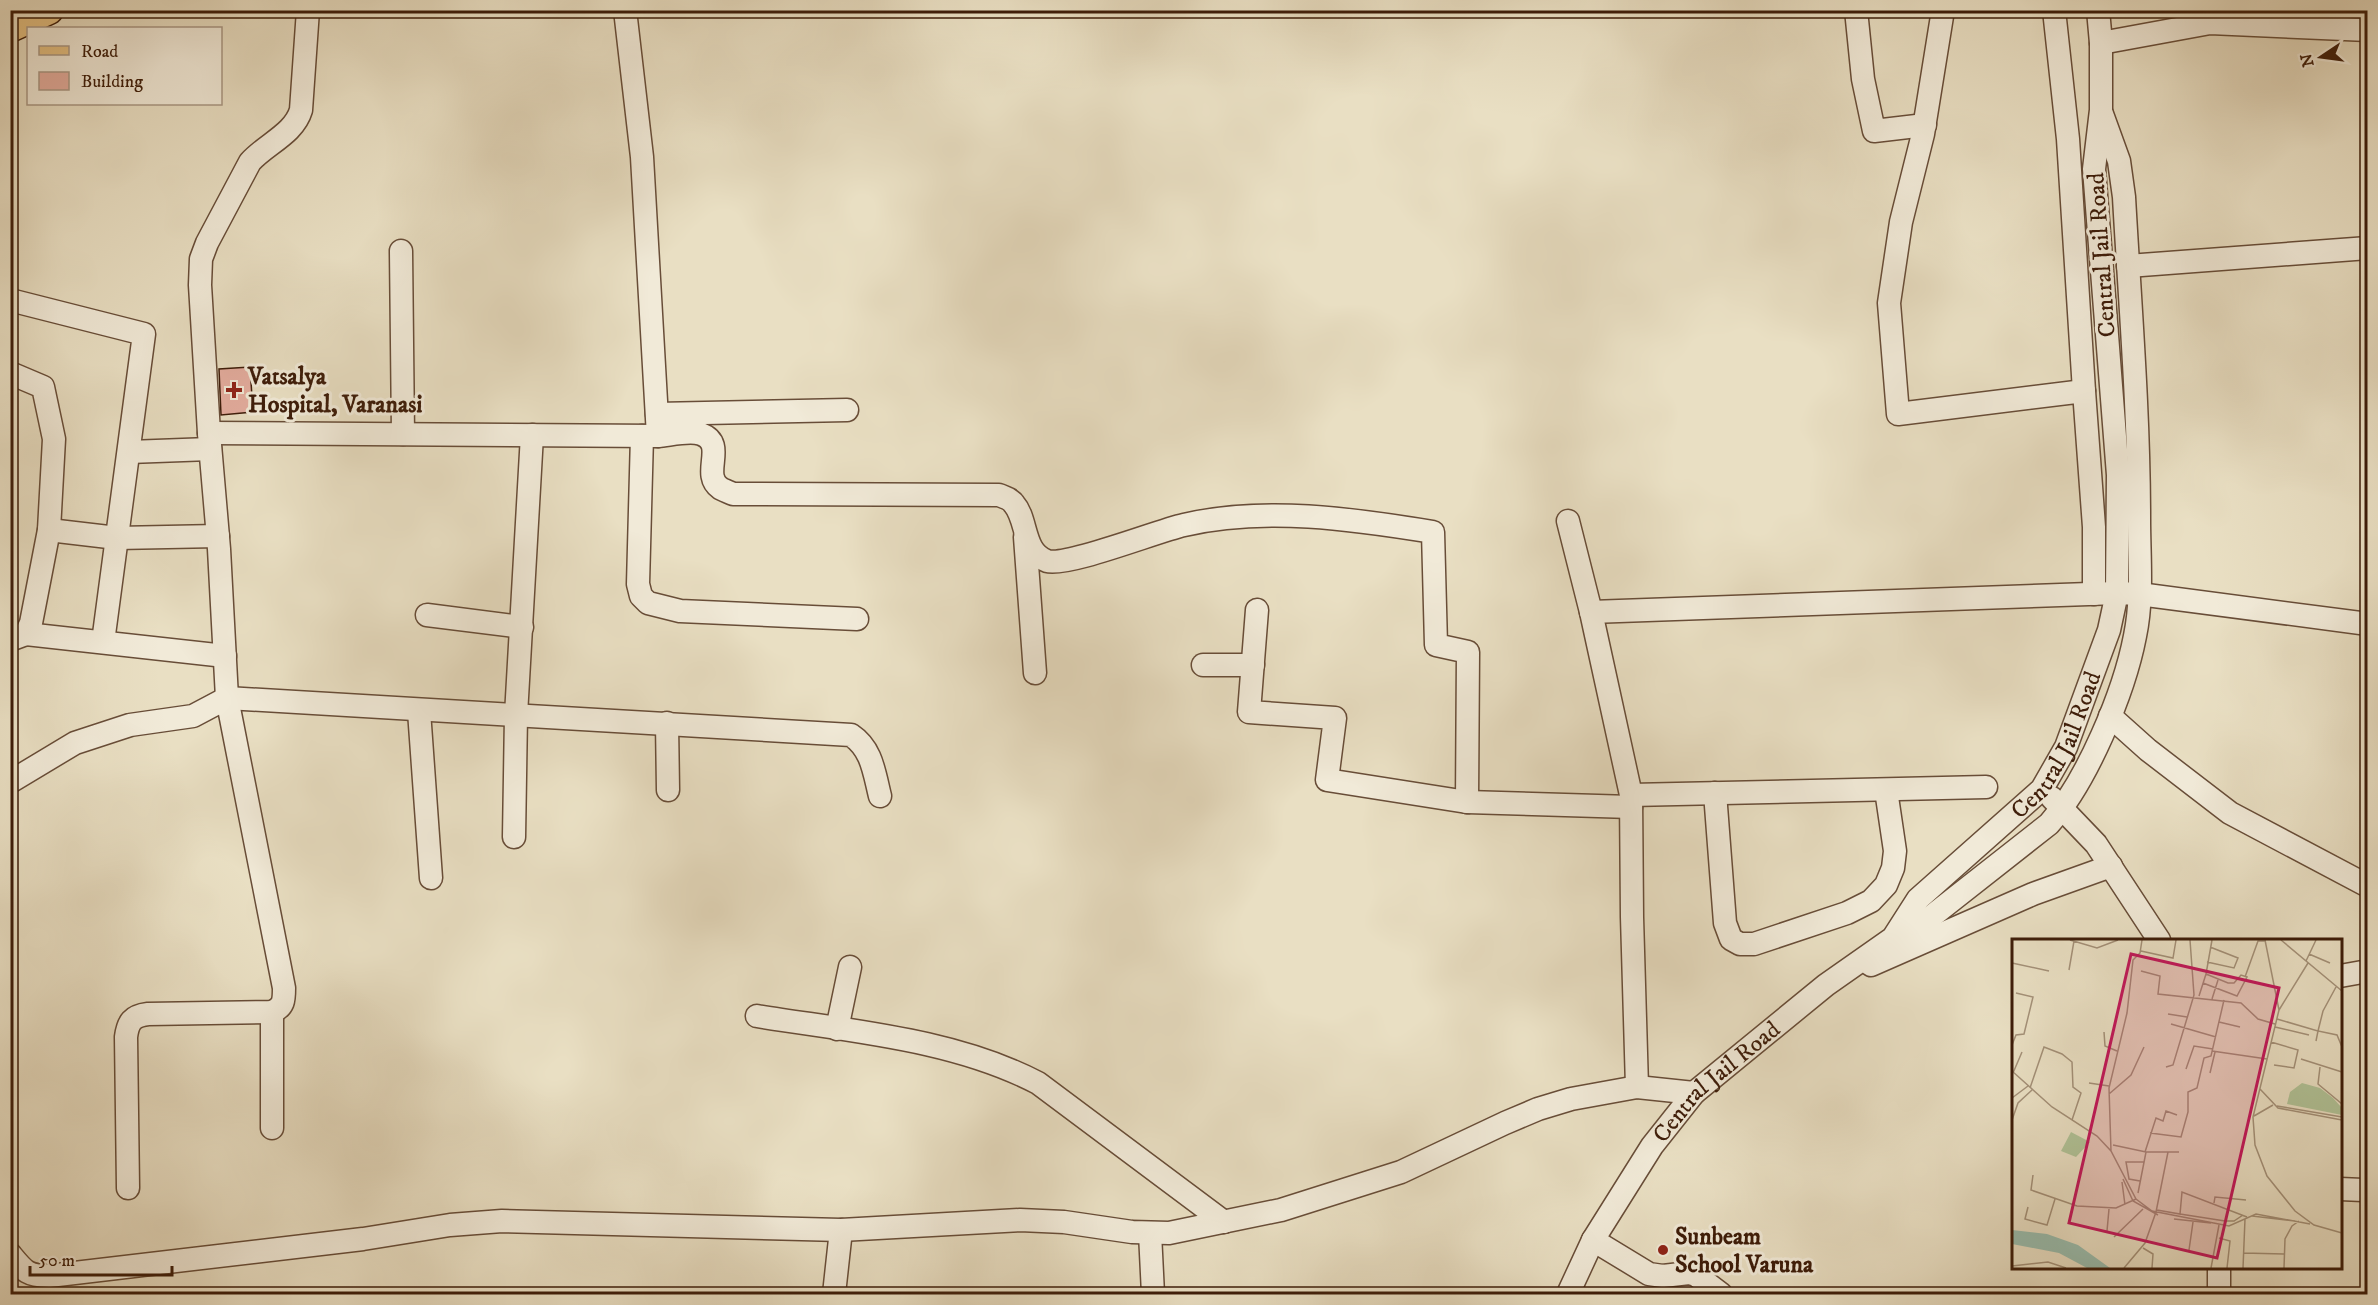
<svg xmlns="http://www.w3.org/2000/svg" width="2378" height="1305" font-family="'IM FELL DW Pica',serif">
<rect width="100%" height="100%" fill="#e9dfc3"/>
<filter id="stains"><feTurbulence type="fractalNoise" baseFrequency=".00333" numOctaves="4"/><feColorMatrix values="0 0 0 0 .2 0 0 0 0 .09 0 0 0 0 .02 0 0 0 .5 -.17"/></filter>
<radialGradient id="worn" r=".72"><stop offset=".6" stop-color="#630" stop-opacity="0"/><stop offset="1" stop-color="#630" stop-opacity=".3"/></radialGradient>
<path fill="#e4ad9f" stroke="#3d1c09" stroke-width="1.5" d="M250,367L253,412L221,415L219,369Z"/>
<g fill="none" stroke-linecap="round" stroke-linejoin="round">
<defs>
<g id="minor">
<path d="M625,10L642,157L658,436"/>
<path d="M1856,10L1863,79L1874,131L1925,125"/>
<path d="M1943,10L1923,134L1901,222L1889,303L1898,414L2084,391L2094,527V594"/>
<path d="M2054,10L2068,139L2084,391"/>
<path d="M2101,43L2210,23L2368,30"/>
<path d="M401,251L403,434"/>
<path d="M2128,266L2368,248"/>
<path d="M10,300L144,334L103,642"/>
<path d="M10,373L43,387L54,439L49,530L31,623L26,634L10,640"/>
<path d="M657,414L847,410"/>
<path d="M209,433L658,436C670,435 690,430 701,434C728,444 700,474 720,488C723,490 729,492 733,494L999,495C1004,497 1011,499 1014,504C1028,520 1022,552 1047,561C1067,567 1157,531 1184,525C1264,506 1353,519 1433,532L1436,645L1468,652L1467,802"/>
<path d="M642,436L638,584L641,596L648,603L680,611L857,619"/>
<path d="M129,452L210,449"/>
<path d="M1568,521L1591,612L1631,795L1632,917L1637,1087"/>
<path d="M49,530L117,538L218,536"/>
<path d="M1025,537L1035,673"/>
<path d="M1257,610L1249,712L1335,718L1327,780L1467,802L1631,807"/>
<path d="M1591,612L2117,593L2139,594L2368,624"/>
<path d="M427,615L522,627"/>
<path d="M26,634L225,656"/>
<path d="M1203,665H1253"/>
<path d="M419,711L431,878"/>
<path d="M2110,716L2148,750L2230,813L2368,886"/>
<path d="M667,723L668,790"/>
<path d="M10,782L75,743L130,725L193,716L227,698L851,735C872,749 874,772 880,796"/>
<path d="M1715,793L1725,923L1731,939L1740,944H1754L1847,913L1871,901L1886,885L1893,868L1895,851L1886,790"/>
<path d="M1631,795L1986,787"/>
<path d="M2052,798L2096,844L2159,940"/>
<path d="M514,837L516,715L532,435"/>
<path d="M1894,938L1932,916L2049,824C2087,781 2124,693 2135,636C2143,598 2139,557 2139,519C2139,412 2130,304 2124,197L2119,161L2102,114"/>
<path d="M1871,965L2033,894L2111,866"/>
<path d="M2340,976L2368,971"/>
<path d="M757,1016C849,1031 954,1039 1038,1083L1224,1222"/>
<path d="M837,1029L850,967"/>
<path d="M272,1128V1012"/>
<path d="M128,1188L126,1037C128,1022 132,1016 148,1014L272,1012C284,1007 284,1000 284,988L227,698L219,549L209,433L200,285L201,259L207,243L250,162C266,144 294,134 301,110L308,10"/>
<path d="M2340,1189L2363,1190"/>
<path d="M1150,1233L1153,1294"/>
<path d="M1593,1240L1649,1274L1663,1276L1689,1273L1696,1275L1721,1294"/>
<path d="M10,1254C24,1271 27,1276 49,1276L363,1239L450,1225L502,1221L841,1230L1020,1220L1064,1222L1132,1232L1169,1233L1281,1210L1401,1172L1505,1123L1538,1109L1571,1099L1637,1087L1694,1093"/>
<path d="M834,1294L841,1230"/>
<path id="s1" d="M1568,1294L1593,1240L1652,1146L1694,1093L1826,985L1893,938L1918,899L2042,789L2066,747L2109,630L2117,593L2118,475L2094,169L2101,110V43L2098,10"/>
<path d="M2219,1294V1268"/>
</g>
<path id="major" d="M10,28L49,10"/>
</defs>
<use href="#minor" stroke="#684d38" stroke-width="25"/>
<use href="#major" stroke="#3d1c09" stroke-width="31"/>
<use href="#minor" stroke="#f1ead8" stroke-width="22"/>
<use href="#major" stroke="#e4c082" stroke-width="28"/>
</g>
<g fill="#8f2418" stroke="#f1ead8" stroke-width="2">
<path d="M231 381h6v6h6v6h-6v6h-6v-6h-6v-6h6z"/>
<circle cx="1663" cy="1250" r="6"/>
</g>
<g text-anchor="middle" stroke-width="6" stroke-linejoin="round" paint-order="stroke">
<g font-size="24" fill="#3d1c09" stroke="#f1ead8">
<text transform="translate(2101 255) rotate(-94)" y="8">Central Jail Road</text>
<text dy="8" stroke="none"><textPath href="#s1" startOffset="748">Central Jail Road</textPath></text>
<text dy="8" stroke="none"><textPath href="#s1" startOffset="262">Central Jail Road</textPath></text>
</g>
<g font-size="24" font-weight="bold" fill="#3d1c09" stroke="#f1ead8" text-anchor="start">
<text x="248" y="384">Vatsalya<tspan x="248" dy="28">Hospital, Varanasi</tspan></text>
<text x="1675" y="1244">Sunbeam<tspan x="1675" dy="28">School Varuna</tspan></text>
</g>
</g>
<g transform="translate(2012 939)">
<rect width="330" height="330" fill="#e9dfc3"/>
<path d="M290,144L308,149L321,159L330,169V176L275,165L278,153ZM59,193L78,203L64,218L49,212Z" fill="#b1c398"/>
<path d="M0,291L35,295L66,306L98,329H75L47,314L0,305Z" fill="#99bdae"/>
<path fill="none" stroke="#a49179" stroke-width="1.5" d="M58,1L85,9L106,1M253,1L267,71L241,178L243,206L255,237L283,272L302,286L330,294M269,1L330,52M129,12L161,19L164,1M297,15L318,24M294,22L304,1M195,23L222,29L226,19L198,8M0,24L37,32M57,31L62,2M129,32L148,37L146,55L229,64L246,80L263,85M233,38L246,2H253M191,44L225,57L235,38L229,36L222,44H216L194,35L200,1M324,48L311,72L306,92L325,96L330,108M187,57L194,35M200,60L206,41M267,71L296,24M156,75L175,78M265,80L306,92L304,102M207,83L228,88M159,85L204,98M263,88L297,96M92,93L93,107L105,112M259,103L286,111L282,129L262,126M0,106L4,96L12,95L21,58L4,54M200,112L255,120M289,120L330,133M154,128L161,126L182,56L178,1M308,128L306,145L330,165M174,130L182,107L201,110M0,132L40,168L85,197L99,212L124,260L140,272L217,287L244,275L298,285M1,134L10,113M198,134L203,113M77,144L97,147M18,149L32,108L50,115L60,123L61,148L69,154L60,181M248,150L266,169L330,181M97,155L119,136L132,108M0,159L16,147M265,167L330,178M242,177L261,166M0,181L6,164L20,151M138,194L169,198L176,173V153L185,149L192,119L199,117L212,61M101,206L134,213H167M99,212L97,149L115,74L121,21L128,14L130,1M133,213L144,179L151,182L154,172L165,176M21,236L19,251L65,267L104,269L124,260M111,240L121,262L146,276M128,242L117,240L114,223H132M110,243L113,266M126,254L134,213M202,264L203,258L234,261M16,268L13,280L35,286L43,260M145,271L168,275L170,253L235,278M168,275L213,282H222L231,276M240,277L283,282M162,280L199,284M95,292L97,270M102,298L131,270M207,299L218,302L215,329M131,309L141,315L140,329M177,311L181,283M231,314L272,315M0,327L36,323L54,329M112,329L133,304L144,273L156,213M199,329L207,286M231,329L233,280M272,329L273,300L280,287L287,282"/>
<path fill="#c2185b" fill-opacity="0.15" stroke="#c2185b" stroke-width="3" d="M119,15L267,49L205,319L57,284Z"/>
<rect width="330" height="330" fill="none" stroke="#3d1c09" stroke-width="3"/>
</g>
<rect width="2378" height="1305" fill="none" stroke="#e9dfc3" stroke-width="36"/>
<rect x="12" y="12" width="2354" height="1281" fill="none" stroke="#3d1c09" stroke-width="3"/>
<rect x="18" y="18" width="2342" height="1269" fill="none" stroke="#3d1c09" stroke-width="1.5"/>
<rect x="27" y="27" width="195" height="78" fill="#f1ead8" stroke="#a99885" stroke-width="1.5"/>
<rect x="39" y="46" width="30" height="9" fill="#e4c082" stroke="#a99885" stroke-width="1.5"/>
<text x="81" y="57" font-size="18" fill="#3d1c09">Road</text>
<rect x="39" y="72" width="30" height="18" fill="#e4ad9f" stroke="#a99885" stroke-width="1.5"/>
<text x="81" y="87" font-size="18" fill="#3d1c09">Building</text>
<g transform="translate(2321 57) rotate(257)" stroke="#f1ead8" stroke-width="4.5" paint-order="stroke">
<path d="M0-4.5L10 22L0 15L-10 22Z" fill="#3d1c09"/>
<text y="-9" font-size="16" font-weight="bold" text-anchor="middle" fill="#3d1c09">N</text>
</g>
<path d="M30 1266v9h142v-9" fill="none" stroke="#3d1c09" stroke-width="3"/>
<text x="39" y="1266" font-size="18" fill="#3d1c09" stroke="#f1ead8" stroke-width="4.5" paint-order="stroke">50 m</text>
<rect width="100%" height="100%" filter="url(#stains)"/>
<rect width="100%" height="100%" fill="url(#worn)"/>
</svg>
